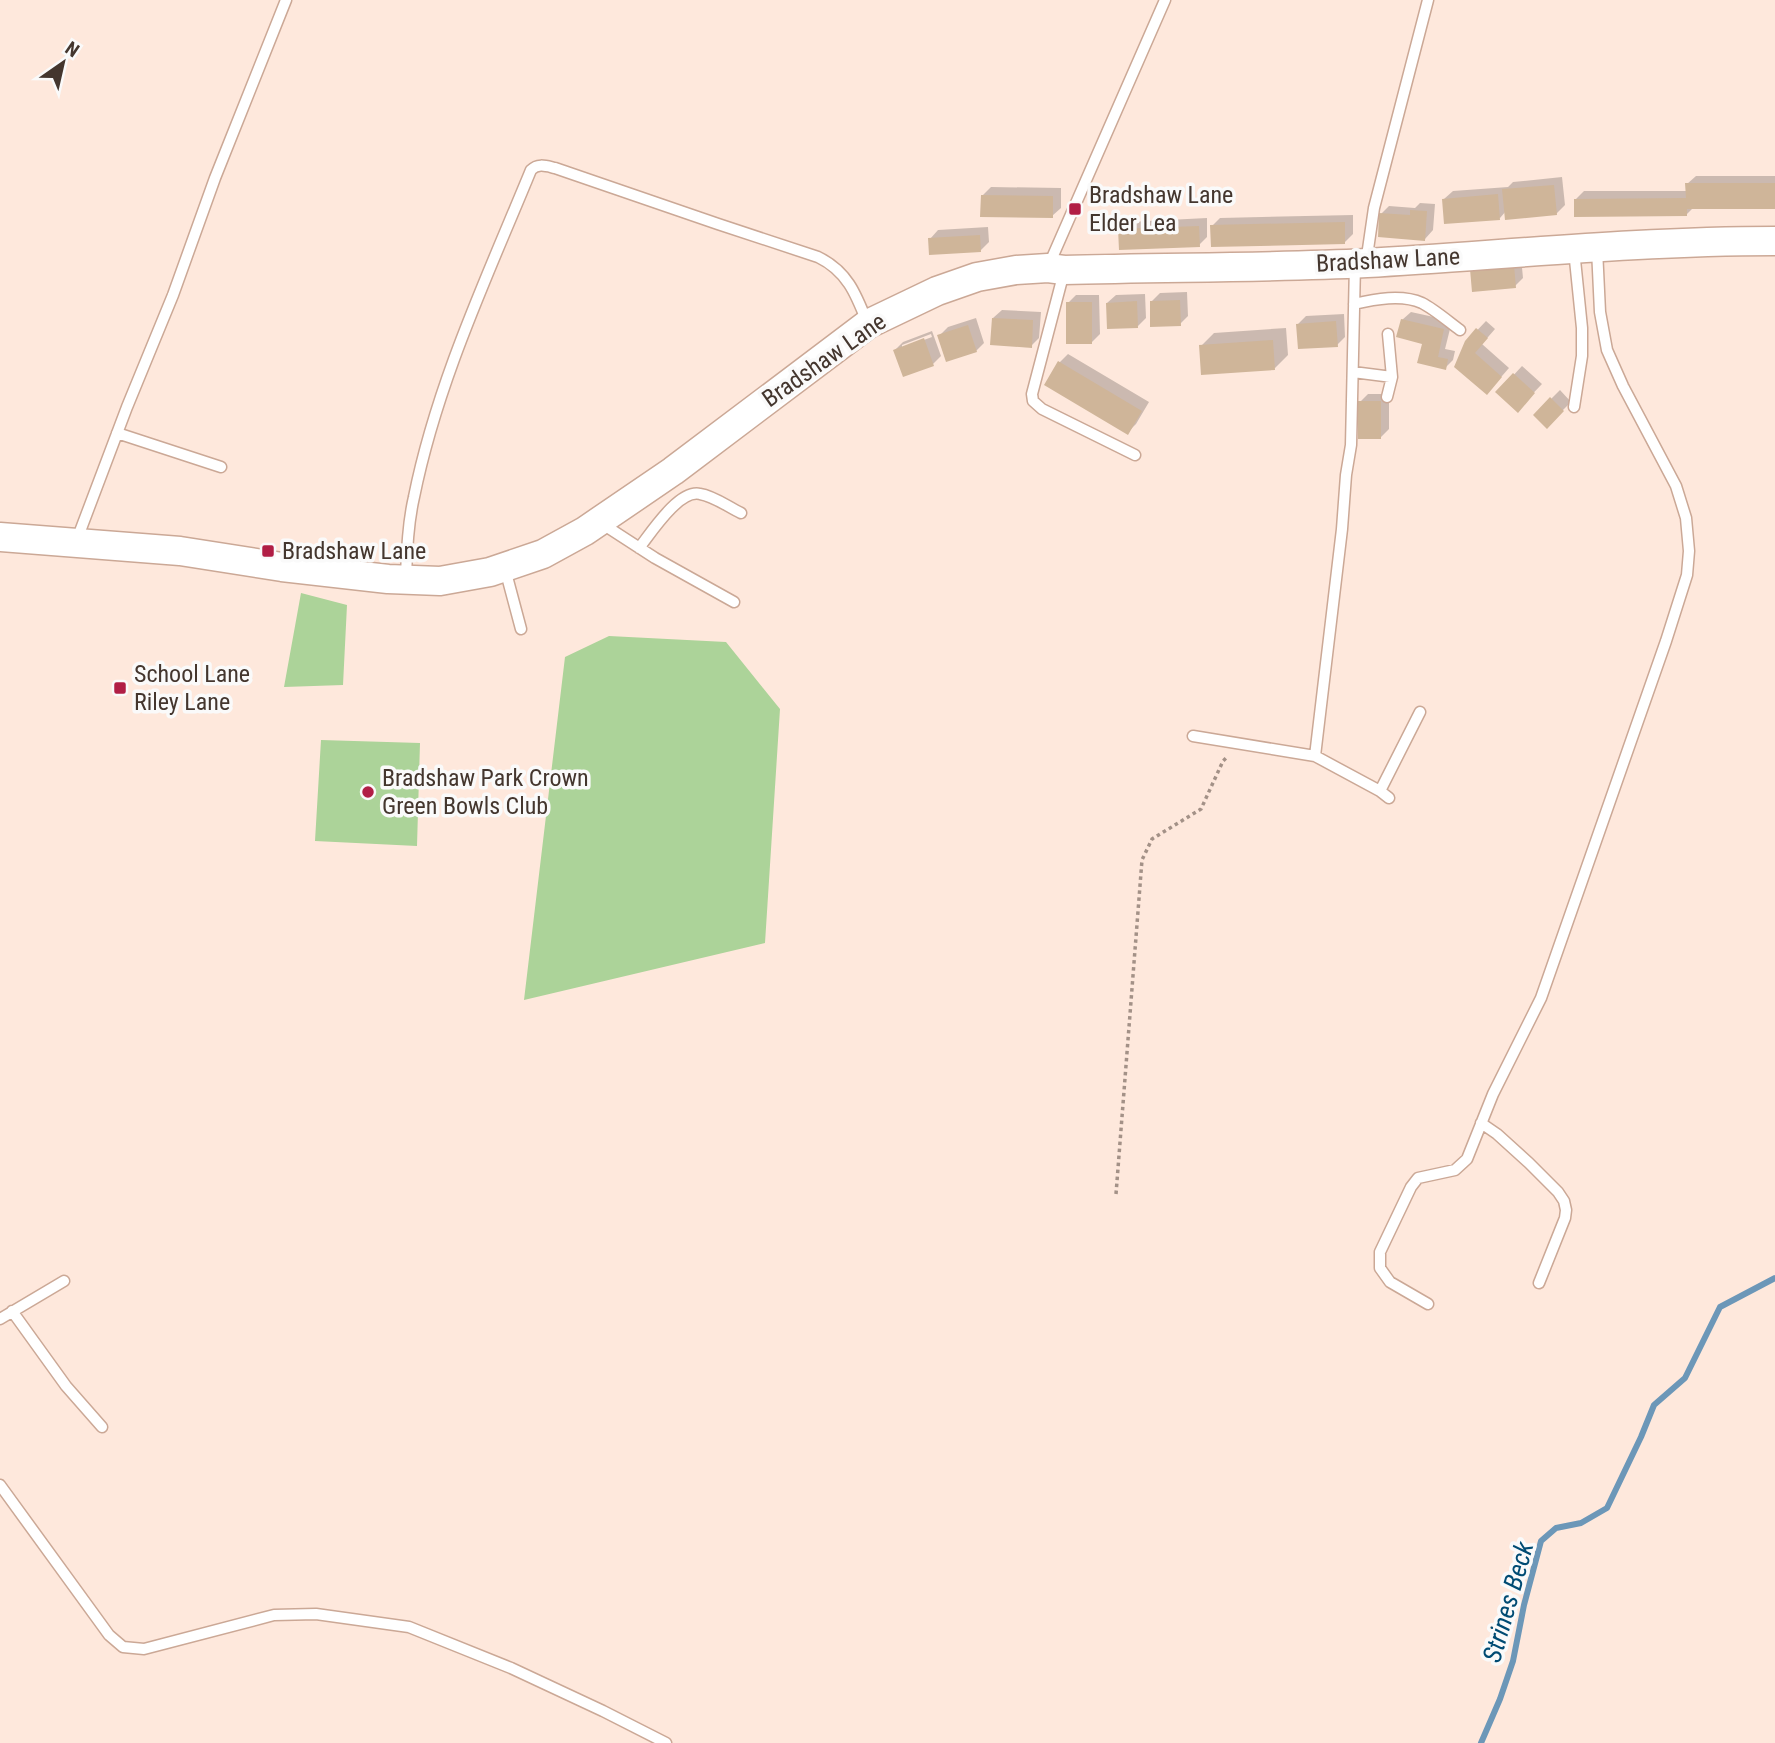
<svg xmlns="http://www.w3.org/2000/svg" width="1775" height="1743" font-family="'Roboto Condensed',sans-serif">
<rect width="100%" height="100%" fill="#fee8dc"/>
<path fill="#acd399" d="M301,593L347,605L343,685L284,687Z
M609,636L726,642L780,709L765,943L524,1000L565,657Z
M321,740L420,743L417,846L315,841Z"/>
<path fill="#0003" fill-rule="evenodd" d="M1696,176H1775V207H1694L1686,215L1576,199L1584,191H1687V184Z
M1562,177L1565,205L1556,214L1506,211L1500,218L1444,199L1453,191L1508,187L1513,182Z
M991,187L1061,188V208L1052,216L983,195Z
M1420,203L1435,204L1433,230L1425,239L1381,214L1389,206L1415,208Z
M1353,215V234L1345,242L1212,226L1220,218Z
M1207,218V237L1199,245L1120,230L1128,222Z
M988,227L989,242L981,250L930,239L938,230Z
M1521,257L1523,278L1515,286L1480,261Z
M1187,292L1188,316L1180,324L1152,301L1160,293Z
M1145,294L1146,318L1138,326L1107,303L1116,295Z
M1076,295H1099L1100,334L1092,342L1068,303Z
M1002,310L1041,312L1039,338L1031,346L993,318Z
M1411,312L1452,321L1445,349L1455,351L1453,360L1445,368L1424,342L1402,320Z
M1344,314L1345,337L1337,345L1297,325L1306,316Z
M976,318L984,343L976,351L939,336L948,327Z
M1486,321L1495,329L1482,344L1509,368L1495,384L1466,342Z
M1286,328L1288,355L1275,368L1201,346L1214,333Z
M932,331L941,356L933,364L895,350L903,342ZM931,334L932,337L902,348V345Z
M1068,354L1149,402L1136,424L1128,432L1047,384L1060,362Z
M1522,366L1542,384L1517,410L1498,392Z
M1560,390L1571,402L1547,426L1535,415Z
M1368,394H1389V429L1380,438L1360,402Z"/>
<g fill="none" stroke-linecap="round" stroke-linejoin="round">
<path stroke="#6c97b8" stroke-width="6" d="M1481,1743L1500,1699L1513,1661L1524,1605L1541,1541L1556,1528L1581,1523L1607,1508L1641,1437L1654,1405L1685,1378L1720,1307L1775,1278"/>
</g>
<path fill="#cfb599" d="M1685,183H1775V209H1687V216L1574,217V199L1686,198Z
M1554,185L1557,215L1505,220L1502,189Z
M1498,194L1500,220L1444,224L1442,199Z
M981,195L1053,196V218L980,217Z
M1410,210L1427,211L1425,241L1378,237L1379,213L1410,215Z
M1345,222V244L1211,247L1210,225Z
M1199,226L1200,247L1119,250L1118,229Z
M980,235L981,252L929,255L928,238Z
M1514,265L1516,288L1472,292L1470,269Z
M1180,300L1181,326L1150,327V301Z
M1137,301L1138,328L1107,329L1106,303Z
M1066,302H1092V344H1066Z
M992,318L1033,320L1032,348L990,345Z
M1401,319L1444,329L1438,357L1448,359L1446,370L1417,363L1422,344L1396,337Z
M1336,321L1338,347L1298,349L1296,324Z
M968,325L977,352L946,362L937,335Z
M1476,328L1488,338L1475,353L1502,377L1487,395L1454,367L1465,341Z
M924,338L934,366L903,377L893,350Z
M1273,340L1275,370L1201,375L1199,345Z
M1058,361L1142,411L1128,435L1044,385Z
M1513,373L1535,393L1518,413L1495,392Z
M1550,397L1564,411L1547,429L1533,415Z
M1358,401H1381V439H1358Z"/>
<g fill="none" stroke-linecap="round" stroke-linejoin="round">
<defs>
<path id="service" d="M1366,263L1374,208L1428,0
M1048,267L1165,0
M1064,272L1032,394L1033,401L1042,409L1135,455
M1354,304C1375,299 1402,294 1422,303C1434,309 1449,322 1460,330
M1353,372L1392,377
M1387,397L1392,377L1388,334
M1574,407L1582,356V328L1574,250
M117,433L221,467
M601,523L655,558L734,602
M76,542L127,407L173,295L215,178L286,0
M639,548C651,533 679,489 700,494C714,496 728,507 741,513
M505,569L521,629
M406,577C407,550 408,523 414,497C437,383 487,277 531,170C538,163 546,166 555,168L718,224L818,257C847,271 856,294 867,322
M1193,736L1315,756L1380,791L1389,798
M1315,756L1342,529L1346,475L1351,445L1355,264
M1380,791L1420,712
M1481,1123L1497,1134L1529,1163L1558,1192L1564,1201L1566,1210L1565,1218L1539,1283
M1428,1304L1390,1282L1380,1268V1252L1411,1187L1418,1178L1455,1170L1467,1159L1493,1094L1541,998L1666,641L1687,575L1689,551L1686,518L1676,486L1623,386L1607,350L1600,312L1597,249
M12,1311L66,1386L102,1427
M0,1319L64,1281
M0,1485L109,1635L123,1647L144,1649L274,1615L316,1614L409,1627L511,1668L603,1711L666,1743"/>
<path id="tertiary" d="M0,537L180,551L282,567L388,579L440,581L490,572L543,554L585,531L673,471L868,324L937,291L977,277L1016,270L1048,268L1064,270C1165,267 1266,268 1367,263C1503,255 1639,241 1775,241"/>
</defs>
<use href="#service" stroke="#cba896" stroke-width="13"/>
<use href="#tertiary" stroke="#cba896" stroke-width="31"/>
<path stroke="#a39187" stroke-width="3.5" stroke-dasharray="3.5 3.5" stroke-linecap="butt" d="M1116,1194L1142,860L1152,839L1201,809L1223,761L1227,757"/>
<use href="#service" stroke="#fff" stroke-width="10"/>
<use href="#tertiary" stroke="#fff" stroke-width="28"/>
</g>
<g fill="#b11e45" stroke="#fafafa" stroke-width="2.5">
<rect x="1068" y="202" width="14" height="14" rx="3.5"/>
<rect x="261" y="544" width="14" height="14" rx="3.5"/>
<rect x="113" y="681" width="14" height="14" rx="3.5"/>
<circle cx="368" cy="792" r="7"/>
</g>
<g text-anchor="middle" stroke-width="7" stroke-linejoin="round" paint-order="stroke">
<g font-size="24" fill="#44362e" stroke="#fafafa" text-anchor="start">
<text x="1089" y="203">Bradshaw Lane<tspan x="1089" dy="28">Elder Lea</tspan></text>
<text x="282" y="559">Bradshaw Lane</text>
<text x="134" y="682">School Lane<tspan x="134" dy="28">Riley Lane</tspan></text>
<text x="382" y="786">Bradshaw Park Crown<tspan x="382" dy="28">Green Bowls Club</tspan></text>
</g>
<g font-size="24" fill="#44362e" stroke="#fafafa">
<text transform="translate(1388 260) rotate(-3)" y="8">Bradshaw Lane</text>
<text transform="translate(824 360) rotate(-35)" y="8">Bradshaw Lane</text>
</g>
<g font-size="26" font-style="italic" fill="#004b73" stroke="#fafafa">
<text transform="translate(1508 1602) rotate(-74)" y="9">Strines Beck</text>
</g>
</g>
<g transform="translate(63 63) rotate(34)" stroke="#fafafa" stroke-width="5" paint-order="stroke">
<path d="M0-5L12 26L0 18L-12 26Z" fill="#44362e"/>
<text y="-10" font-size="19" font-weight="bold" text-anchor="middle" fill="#44362e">N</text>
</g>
</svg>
